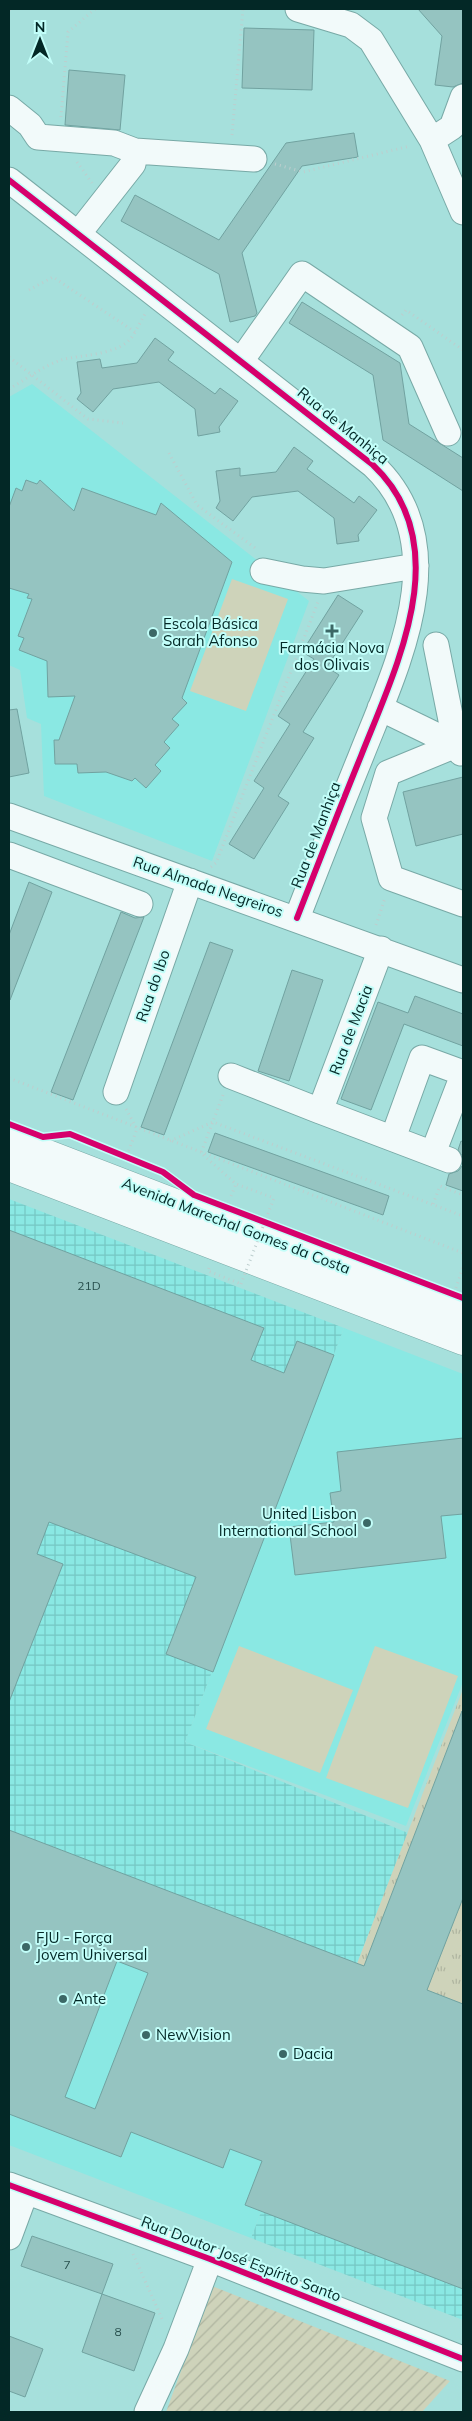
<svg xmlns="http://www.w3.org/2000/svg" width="472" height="2421" font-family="Mulish,sans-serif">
<defs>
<pattern id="industrial-grid" width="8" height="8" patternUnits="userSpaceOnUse" patternTransform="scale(1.25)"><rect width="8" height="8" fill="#8ae8e3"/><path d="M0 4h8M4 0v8" fill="none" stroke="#75c7c3"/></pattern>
<pattern id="grass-tufts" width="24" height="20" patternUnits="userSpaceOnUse" patternTransform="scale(1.25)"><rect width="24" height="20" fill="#ced3ba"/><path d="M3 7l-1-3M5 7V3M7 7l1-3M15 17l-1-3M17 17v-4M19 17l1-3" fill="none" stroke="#afb5a0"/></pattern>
<pattern id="garden-furrows" width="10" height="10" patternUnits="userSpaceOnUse" patternTransform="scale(1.25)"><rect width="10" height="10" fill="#ced3ba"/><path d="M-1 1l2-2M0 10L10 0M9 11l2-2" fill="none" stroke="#afb5a0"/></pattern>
</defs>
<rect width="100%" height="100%" fill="#a6e0dc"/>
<path fill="#8ae8e3" d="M32,384L309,601L212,861L44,796L41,724L27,718L20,670L9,665V397Z
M344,1328L463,1374V1682L406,1826L185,1742Z
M79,1856L357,1964L251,2238L9,2145V2037Z"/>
<path fill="url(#industrial-grid)" d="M9,1199L344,1328L185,1742L408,1833L357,1963L463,2004V2320L251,2238L357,1964L9,1830Z"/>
<path fill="url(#grass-tufts)" d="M463,1689V2004L357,1964Z"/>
<path fill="url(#garden-furrows)" d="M212,2286L450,2381L422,2412H166Z"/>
<path fill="#ced3ba" d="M232,579L288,599L246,711L190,691Z
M239,1646L353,1690L320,1773L206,1729Z
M375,1646L458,1676L408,1808L326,1778Z"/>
<path fill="#95c4c1" stroke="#71a2a0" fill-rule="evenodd" d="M418,9H463V83L453,87L435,85L442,36Z
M244,28L314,30L312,90L242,88Z
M69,70L125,75L120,130L65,125Z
M354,133L358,157L302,166L242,253L257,313L255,316L230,322L219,274L121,221L135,195L219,240L286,143Z
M302,302L400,363L409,424L463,458V491L383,440L373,375L289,323Z
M155,338L174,352L168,360L215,394L220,388L238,401L219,427L220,432L198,436L195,409L159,382L113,389L93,412L77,399L81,393L77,362L100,359L102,368L137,363Z
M294,447L313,461L307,469L354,503L359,496L377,510L358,535L359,541L337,544L334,518L298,491L252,497L233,521L216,508L220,501L216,471L240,468V476L276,472Z
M26,480L37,484L40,480L74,511L82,488L156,515L161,503L232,562L182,698L187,703L172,719L179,725L164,742L170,748L155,765L161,771L146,788L135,778L132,781L106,772L78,773L77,764H55L54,740H59L75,696L48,697L47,661L19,650L24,638L18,636L32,599L27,598L29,594L9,588V507L16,488L22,491Z
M338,595L363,611L327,667L339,675L303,732L314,738L278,796L289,803L254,859L229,844L264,788L254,781L290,724L278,716L314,659L302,652Z
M17,709L29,773L9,777V710Z
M463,777V834L416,846L403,792Z
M29,882L52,892L10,1000L9,935Z
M121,912L135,918L144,917L73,1100L51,1092Z
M210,942L233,950L164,1135L141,1127Z
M292,970L323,980L289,1081L258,1071Z
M415,996L463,1014V1046L404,1024L371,1110L341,1099L378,1002L408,1013Z
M215,1133L389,1196L383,1215L208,1152Z
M461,1141L463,1142V1191L446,1185L449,1174L458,1171L463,1165V1157L458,1150Z
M9,1230L264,1328L251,1360L284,1373L297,1341L334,1355L213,1672L166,1654L196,1577L49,1522L37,1554L63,1564L9,1702Z
M463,1438V1514L441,1516L446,1558L295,1575L289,1527L334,1522L330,1493L341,1491L337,1452Z
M462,1711L463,1898L427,1990L463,2004V2289L245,2205L262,2161L230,2149L223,2168L131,2132L121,2157L9,2114V1830L364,1966ZM117,1961L148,1973L95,2109L65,2097Z
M32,2236L113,2264L102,2294L21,2266Z
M102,2294L155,2313L134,2371L82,2352Z
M9,2336L43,2349L25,2397L9,2391Z"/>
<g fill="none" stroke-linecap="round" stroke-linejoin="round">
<defs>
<path id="minor" d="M298,9L351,25L371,40L432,140L463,212
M9,108L30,125L38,137L114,143L135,151
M432,140L452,127L463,97
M9,180L373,465C458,545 396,667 361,756C339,810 318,864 297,918
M78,234L133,164L135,151L254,159
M241,361L302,274L410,347L448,433
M263,571L302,579L324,581L416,566
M436,645L456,745L388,773L374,818L391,878L463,904
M380,708L456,745L461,753
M9,816L463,980
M9,855L140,904
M381,949L320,1111L449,1160
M231,1076L320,1111
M116,1092L190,881
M393,1138L422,1058L463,1073
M433,1153L463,1075
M9,2185L210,2259L463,2359
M9,2237L26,2191
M147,2412L176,2349L210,2259"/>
<path id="major" d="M9,1139L463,1314
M9,1167L463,1341"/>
</defs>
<use href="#minor" stroke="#78a9a6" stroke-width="27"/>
<use href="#major" stroke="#78a9a6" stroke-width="29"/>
<path stroke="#bdcece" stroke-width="3" stroke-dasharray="1 4" stroke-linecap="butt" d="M9,10L10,9
M61,117L68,32L95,9
M232,135L243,9
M77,162L92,183
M275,164L303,172L410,146
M29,290L53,277L135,332L145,314
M402,315L406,310L463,350
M9,357L88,419L123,423
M9,389C25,380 43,366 61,360C82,354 124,356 135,332
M169,453L197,505L258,550
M211,867L216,863L318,602
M376,925L385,898
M9,1078L463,1253
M223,1095L201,1153L236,1184L274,1198
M170,1141L213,1122L463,1216
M125,1160L137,1129L126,1109
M231,1196L236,1184
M433,1204L440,1186L463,1195
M209,1268L208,1271L241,1284
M456,1288L463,1267
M133,2254L163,2321"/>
<use href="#minor" stroke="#f2fafa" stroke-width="25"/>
<use href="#major" stroke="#f2fafa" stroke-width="28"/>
<path stroke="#bdcece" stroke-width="3" stroke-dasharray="1 4" stroke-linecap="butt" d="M241,1284L274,1198"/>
<defs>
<path id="cycleway" d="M9,180L373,465C458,545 396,667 361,756C339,810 318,864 297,918
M9,1124L43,1137L70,1134L163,1172L194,1195L463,1298
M9,2185L210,2259L463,2359"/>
</defs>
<use href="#cycleway" stroke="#c2fef9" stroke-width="9"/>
<use href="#cycleway" stroke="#d6006c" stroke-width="6"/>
</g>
<g fill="#3c6866" stroke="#c2fef9" stroke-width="2">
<path d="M329.5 623.5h5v5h5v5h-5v5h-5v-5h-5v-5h5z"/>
<circle cx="153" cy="633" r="5"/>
<circle cx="367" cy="1523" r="5"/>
<circle cx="26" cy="1947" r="5"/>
<circle cx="63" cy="1999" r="5"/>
<circle cx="146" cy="2035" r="5"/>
<circle cx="283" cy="2054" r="5"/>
</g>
<g text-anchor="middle" stroke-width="4" stroke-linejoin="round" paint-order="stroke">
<g font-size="12" fill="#284f4d">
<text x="89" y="1290">21D</text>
<text x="67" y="2269">7</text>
<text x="118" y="2336">8</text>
</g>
<g font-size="15" fill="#032826" stroke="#c2fef9">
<text transform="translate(343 426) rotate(39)" y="5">Rua de Manhiça</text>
<text transform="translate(316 835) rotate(-69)" y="5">Rua de Manhiça</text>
<text transform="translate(208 887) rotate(19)" y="5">Rua Almada Negreiros</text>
<text transform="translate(153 986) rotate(-71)" y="5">Rua do Ibo</text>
<text transform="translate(351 1030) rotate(-69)" y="5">Rua de Macia</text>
<text transform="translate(236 1226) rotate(21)" y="5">Avenida Marechal Gomes da Costa</text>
<text transform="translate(241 2259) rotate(21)" y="5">Rua Doutor José Espírito Santo</text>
</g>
<g font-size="15" fill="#032826" stroke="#c2fef9" text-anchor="start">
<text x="163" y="629">Escola Básica<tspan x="163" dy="17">Sarah Afonso</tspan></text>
<text x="332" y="653" text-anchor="middle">Farmácia Nova<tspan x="332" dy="17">dos Olivais</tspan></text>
<text x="357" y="1519" text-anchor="end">United Lisbon<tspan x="357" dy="17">International School</tspan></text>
<text x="36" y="1943">FJU - Força<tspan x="36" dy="17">Jovem Universal</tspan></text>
<text x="73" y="2004">Ante</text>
<text x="156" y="2040">NewVision</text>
<text x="293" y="2059">Dacia</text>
</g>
</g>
<rect width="472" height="2421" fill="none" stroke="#032826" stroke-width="20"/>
<g transform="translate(40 40)" stroke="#c2fef9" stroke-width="4" paint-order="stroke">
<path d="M0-4L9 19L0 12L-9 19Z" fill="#032826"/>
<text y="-8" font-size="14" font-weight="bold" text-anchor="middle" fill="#032826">N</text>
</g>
</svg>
